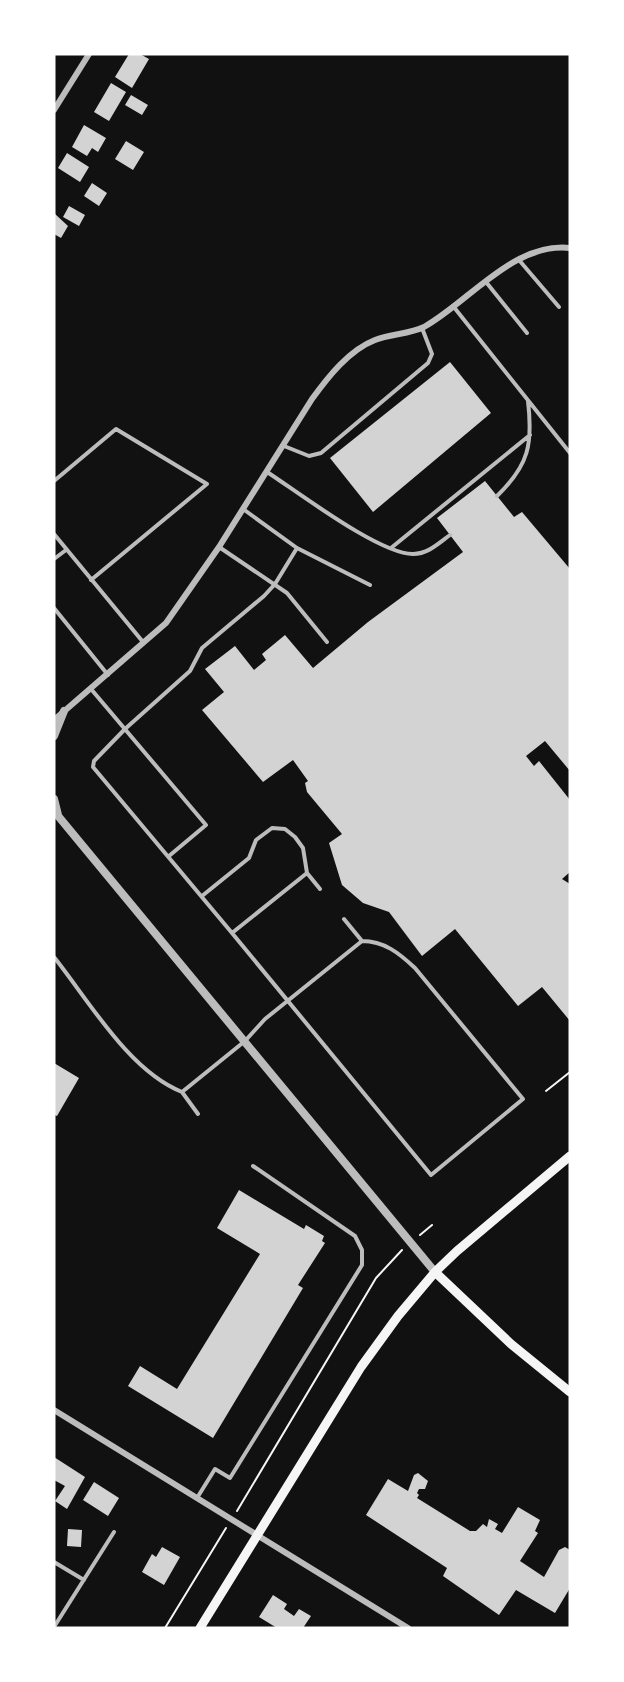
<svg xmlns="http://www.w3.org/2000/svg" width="624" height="1682" font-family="'Asap Condensed',sans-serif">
<rect width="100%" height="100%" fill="#111"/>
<path fill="#d3d3d3" d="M129,54H140L149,59L132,88L115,77Z
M111,83L126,92L109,121L94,112Z
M131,95L148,105L142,115L125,105Z
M84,125L106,138L98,152L92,148L87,156L72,147Z
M126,141L144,152L133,170L115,159Z
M67,153L89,167L80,182L58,168Z
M92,183L107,193L99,206L84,196Z
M69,206L85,215L79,226L63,217Z
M54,213L68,226L61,238L54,234Z
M450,362L491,413L373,512L330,458Z
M485,481L514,517L522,512L570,569V771L545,741L526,756L534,766L539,761L570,800V872L562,879L570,884V1021L542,987L518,1006L455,929L422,956L389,912L363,903L342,885L329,843L342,834L307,792L305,783L308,781L293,760L263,782L202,710L224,692L205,669L235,646L254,670L266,660L262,654L285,635L313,668L368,622L463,552L437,518Z
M54,1063L79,1078L57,1116L54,1115Z
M239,1190L304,1229L306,1225L324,1236L322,1241L325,1243L298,1285L303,1288L213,1438L128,1386L140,1366L177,1389L260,1254L217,1228Z
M54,1457L85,1477L67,1509L55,1501L65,1486L54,1480Z
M418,1473L428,1481L425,1489H419L417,1493L419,1495L417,1498L470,1531H476L483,1524L487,1527L489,1519L498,1524L495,1529L502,1533L518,1507L540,1520L535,1531L538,1533L520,1561L544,1577L559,1550L565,1547L570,1550V1588L555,1613L516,1590L499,1615L443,1576L447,1568L366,1515L388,1479L408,1491L414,1475Z
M94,1482L119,1498L108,1516L83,1500Z
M68,1529L82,1530L81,1547L67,1546Z
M162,1547L180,1557L164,1585L142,1572L152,1554L156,1557Z
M273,1595L287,1604L284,1609L294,1616L299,1609L311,1616L303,1628H277L259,1617Z"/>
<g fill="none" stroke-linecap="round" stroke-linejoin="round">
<path stroke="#f5f5f5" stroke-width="2" d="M546,1091L570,1072
M420,1235L432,1225
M237,1511L376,1278L402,1250
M165,1628L226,1528"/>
<path stroke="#bcbcbc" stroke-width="4" d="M519,260L559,307
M486,282L527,333
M453,306L570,453
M284,446L309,456L321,453L428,363L432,354L422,328
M267,472C298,492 379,554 413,554C428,554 439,543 450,535
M54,481L116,429L207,484L91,580
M497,496C529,465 533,444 528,401
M243,509L297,548L370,585
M54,534L143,642
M219,547L287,593L327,642
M391,548L530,435
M54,559L66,550
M54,608L108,675
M91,689L206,825L169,856
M307,873L232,933L431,1175L523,1099L415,968C399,953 384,941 362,941
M202,896L249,858L256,840L272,828L285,829L295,837L303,848L307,873L320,889
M232,933L93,767L94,761L125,729L190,671L202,648L264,596L275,584L297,548
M54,957C89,1001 129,1071 182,1092L245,1041L265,1019L362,941L344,919
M182,1092L198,1114
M197,1498L215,1469L230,1478L362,1265V1250L355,1236L253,1166
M54,1562L84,1580
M54,1627L114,1532"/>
<path stroke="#bcbcbc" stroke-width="6" d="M54,110L89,54
M54,720L166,623L219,547L312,399C328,377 349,350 375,340C390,334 410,334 424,327C469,302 513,242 570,248
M54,1410L408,1628"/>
<path stroke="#bcbcbc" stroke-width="8" d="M54,736L64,711
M54,799L58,815
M54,811L435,1272"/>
<path stroke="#f5f5f5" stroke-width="9" d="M435,1272L511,1344L570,1392
M200,1628L361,1367L398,1316L435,1272L457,1251L570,1156"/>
</g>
<rect width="624" height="1682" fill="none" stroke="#ffffff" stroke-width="111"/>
</svg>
